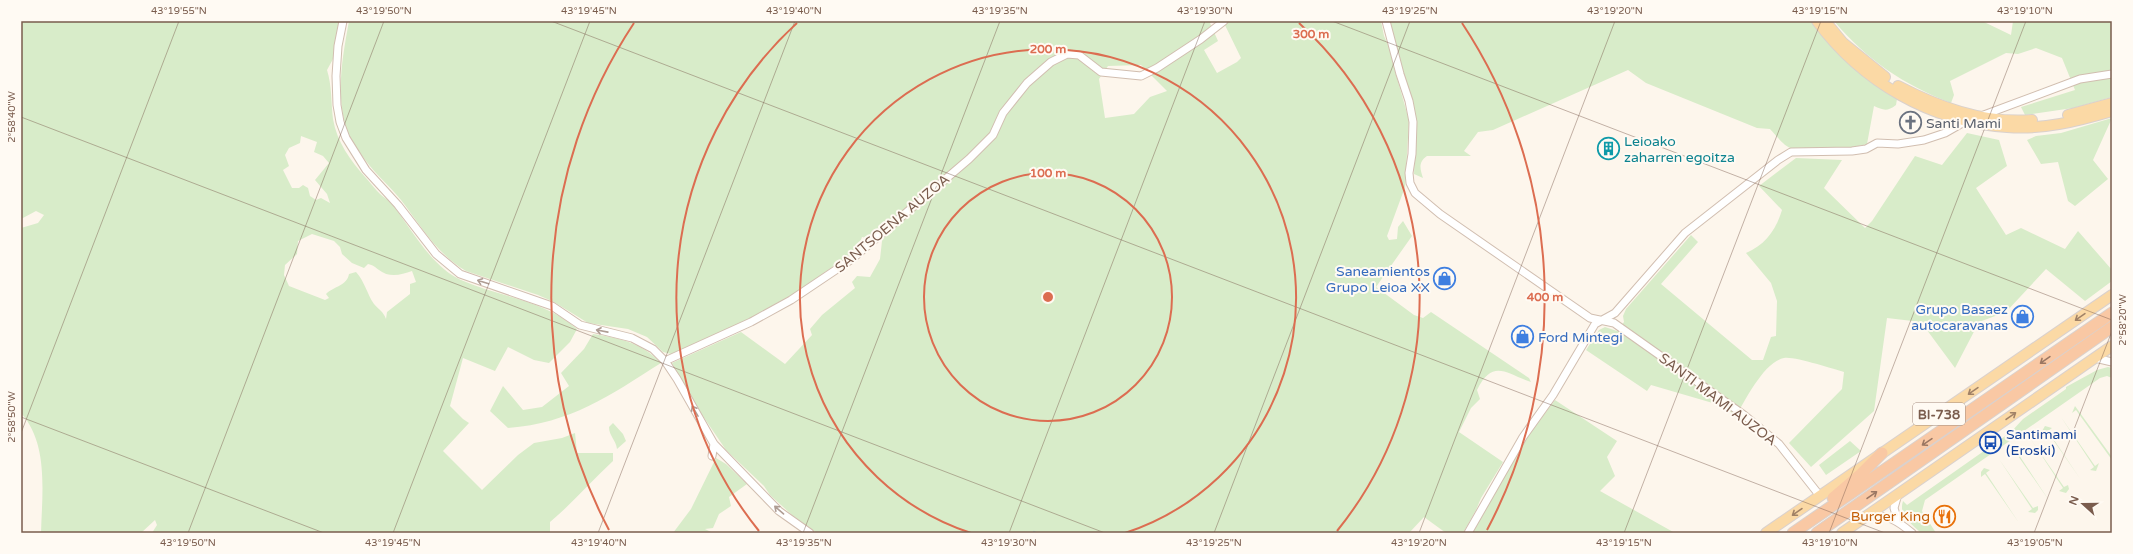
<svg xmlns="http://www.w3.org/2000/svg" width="2133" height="554" font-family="'Varela Round',sans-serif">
<rect width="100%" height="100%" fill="#fdf6ec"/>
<path fill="#d8ecc9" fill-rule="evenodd" d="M21,21H340L333,59L327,70C332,86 331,102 333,119C337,142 350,160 366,178C373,186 380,196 390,201C409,225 431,267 461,280C499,297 545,300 577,329L570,342L549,363L534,360L508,347L495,371L463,358L450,406L463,419L469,423L443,451L482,490L518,455L534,443L562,438L575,433L577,453H613V461C591,481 573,503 550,522V533H152L157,525L155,520L141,533H41C42,494 49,444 21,413V228L38,223L44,215L36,211L21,219ZM301,136L317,142L314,152L323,156L329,163L315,180L327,194L330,203L321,198L316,200L310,196L308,188L303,185L299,188H292L283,170L289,166L285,155L289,148L300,143ZM312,234L334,241L340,247L342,254L352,263L364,268L368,264C373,265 375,267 379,270C389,278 401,275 412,271L416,282L410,284V294L387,312L386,319C383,311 379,310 374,304C367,294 365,282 356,272L349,274C347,286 334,286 326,294L329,298L325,300L289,286L284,275L285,265L297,254L298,241Z
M349,21H1213L1210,23L1218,41L1204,50L1217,73L1237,62L1241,58L1223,21H1381L1384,36L1391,51L1393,64L1409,120L1405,187L1387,236L1389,240L1397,239L1398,227L1403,221L1412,236L1376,287L1414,315L1423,318L1431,312L1529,378L1531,382C1506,374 1493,358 1477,390L1480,399L1471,408L1459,432L1503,462L1481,498L1476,510L1463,533H1446L1424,517L1409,533H817L792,515L770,495L764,486L726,450L694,403L672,363L741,332L785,364L812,335L810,329L822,315L855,288L852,282L857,276L870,277L880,259L882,241L862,237L859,245L848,256L795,293L747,320L671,354L663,352L647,337L628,329L588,323L554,302L538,295L466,271C437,254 421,226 401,200C390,186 376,175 366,161C358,150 348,138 345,124C336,91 343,54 349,21ZM1141,65L1167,91L1150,97L1134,114L1105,118L1099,79L1108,66Z
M1390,21H1813L1877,86L1897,99L1896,105C1887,112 1883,110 1874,106L1867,144C1856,148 1805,152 1793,149C1783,146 1777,136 1770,129L1757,128L1646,83L1628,70L1493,130L1478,132L1464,151L1471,156H1427C1418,162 1420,169 1423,178L1414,174L1415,145L1403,75Z
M1834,21H1982L2011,35L2013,21H2112V97L2073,108L2025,115L2021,107L2075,90L2062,58L2036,48L2018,54L2006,53L1950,81L1954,95L1951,103C1904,85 1867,60 1834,21Z
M2112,118L2093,160L2108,179L2075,206L2068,201L2058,162L2041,164L2027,140L2036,136L2061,133Z
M1967,133L1999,140L2007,166L1976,188L2006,235L2021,228L2065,249L2078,231L2112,270V281L2085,301L2046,269L2006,312L1979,322L1955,368L1921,322L1887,318L1874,411L1811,467L1789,443L1842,389L1844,372C1833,369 1794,356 1784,358C1764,362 1746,399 1736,416L1723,406L1651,385L1647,391L1586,350L1599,330L1605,327L1617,331L1624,322L1623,316L1626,309L1691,235L1698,242L1661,284L1752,360H1763L1771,337L1776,336L1777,301L1771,283L1746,253C1765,245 1776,230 1782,210L1759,186L1796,158L1842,160L1824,188L1865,228L1872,221L1915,156L1942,165Z
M593,334C620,338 642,343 661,363C609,396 571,423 508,428L490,411L503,386L523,410L542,407L569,386L561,373L584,349Z
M2108,367L2112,368V378L2107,376L2100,378L1925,500L1922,511L1936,533H1921C1912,524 1898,516 1903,501L1907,505L2011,432L2023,419L2066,389V387L2097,370Z
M1555,400L1617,441L1607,457L1615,476L1600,491L1675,533H1472L1528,436Z
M2075,406L2112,457V460L2076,410L2072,413Z
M2061,417L2095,466L2099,463L2096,471L2090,470L2094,467Z
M613,423L623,434L626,441L617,449C616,440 609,436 609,427Z
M2045,426L2052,428L2048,431L2081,480L2047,431L2042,434V431Z
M2030,438L2064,487L2068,485L2069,489L2066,493L2059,491L2063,488Z
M1850,441L1861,451L1826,475L1819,465Z
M2014,447L2021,449L2017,452L2050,502L2016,453L2012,455V451Z
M716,458L726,464L747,484L729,497L731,506L719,514L713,528L705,529L713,533H673L691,509Z
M1999,459L2033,508L2038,506V510L2035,513L2028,512L2032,509Z
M1984,468L1990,470L1986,473L2019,523L1985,474L1981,477V472Z"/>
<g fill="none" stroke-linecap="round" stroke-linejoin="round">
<path stroke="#a5d3da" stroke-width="2.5" d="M1034,532L1036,533"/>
<defs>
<path id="minor" d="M343,21L338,46L336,76L337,105L340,122L346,138L366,170L398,205L436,254L460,274L552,306L580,325L632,338L653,349L665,361L677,379L714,444L779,511L810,533
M1386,21L1400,74L1409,101L1413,122L1412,154L1409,173L1410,183L1415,193L1440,214L1590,318L1614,323L1744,415L1779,444L1820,496
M1981,116L2080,79L2112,74
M2095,358L2112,362
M665,361L751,322L791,300L852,259L969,159L993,135L1003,113L1027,83L1051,62L1067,54L1079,55L1101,72L1141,76L1157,68L1201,39L1224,21
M712,456L714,444
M1898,494L1894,508L1898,521
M1868,516C1887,514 1898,521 1912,533
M1468,533L1523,437L1553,395L1595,324L1615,313L1685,233L1778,160L1791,152L1852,151L1866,149L1877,143L1898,144L1924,140L1945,133L1966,121"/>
<path id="primary" d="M1817,21C1862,82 1931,122 2007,127C2043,130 2078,121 2112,111
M1825,21L1843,43L1885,77
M1898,86C1938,107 1986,124 2032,120
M2068,115L2112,103
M1766,533L2112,295
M1842,533L2112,346"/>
<path id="trunk" d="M1833,498L1861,474L1882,453
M1793,533L2112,313
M1817,533L2112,327"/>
</defs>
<use href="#minor" stroke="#d1beb0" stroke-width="9"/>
<use href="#primary" stroke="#dad1cd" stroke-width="12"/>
<use href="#trunk" stroke="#dad1cd" stroke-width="13"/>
<use href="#minor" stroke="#fff" stroke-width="7"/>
<use href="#primary" stroke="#fbd9a5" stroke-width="10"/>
<use href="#trunk" stroke="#f9c8a4" stroke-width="11"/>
</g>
<defs><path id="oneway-shaft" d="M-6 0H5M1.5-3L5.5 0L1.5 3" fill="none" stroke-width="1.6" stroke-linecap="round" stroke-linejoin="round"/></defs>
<g stroke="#af9d94">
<use href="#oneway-shaft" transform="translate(483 282) rotate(-162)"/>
<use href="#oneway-shaft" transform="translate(602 331) rotate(-169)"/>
<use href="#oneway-shaft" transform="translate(695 411) rotate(-120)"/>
<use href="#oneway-shaft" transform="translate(779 510) rotate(-139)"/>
</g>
<g stroke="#a18267">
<use href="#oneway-shaft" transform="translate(2080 317) rotate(145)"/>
<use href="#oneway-shaft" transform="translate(1973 391) rotate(145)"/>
<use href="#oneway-shaft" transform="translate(2011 416) rotate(-35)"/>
<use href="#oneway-shaft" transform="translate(1797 512) rotate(145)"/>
</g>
<g stroke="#9a7763">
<use href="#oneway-shaft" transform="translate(2045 360) rotate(145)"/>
<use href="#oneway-shaft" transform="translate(1927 442) rotate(146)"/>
<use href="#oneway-shaft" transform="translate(1872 495) rotate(-35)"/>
</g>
<path fill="none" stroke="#7a5c4d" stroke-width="1" stroke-opacity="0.45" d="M551,21L1885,533M1332,21L2112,320M21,117L1105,533M21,417L324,533M21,433L179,21M188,533L384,21M393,533L590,21M598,533L795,21M803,533L1000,21M1009,533L1205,21M1214,533L1410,21M1419,533L1615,21M1624,533L1821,21M1829,533L2026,21M2034,533L2112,331"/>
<g fill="none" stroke="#dc6d51" stroke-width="2">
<circle cx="1048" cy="297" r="124"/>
<path d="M971 533A248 248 0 1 1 1125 533"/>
<path d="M759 531A372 372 0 0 1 797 23M1299 23A372 372 0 0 1 1337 531"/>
<path d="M609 530A497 497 0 0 1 634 23M1462 23A497 497 0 0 1 1487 530"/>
</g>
<defs>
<symbol id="church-ring" viewBox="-11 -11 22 22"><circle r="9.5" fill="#fffaf3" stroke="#6b7280" stroke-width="1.5"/><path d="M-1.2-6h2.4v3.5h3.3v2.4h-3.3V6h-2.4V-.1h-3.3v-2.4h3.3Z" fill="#6b7280"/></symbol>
<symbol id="building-ring" viewBox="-11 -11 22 22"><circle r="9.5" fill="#fffaf3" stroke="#0f9aa8" stroke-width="1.5"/><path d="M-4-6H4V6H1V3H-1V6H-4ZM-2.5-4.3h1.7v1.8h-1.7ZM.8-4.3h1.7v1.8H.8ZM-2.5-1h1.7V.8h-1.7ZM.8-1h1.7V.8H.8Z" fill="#0f9aa8"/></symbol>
<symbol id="shop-ring" viewBox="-11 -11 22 22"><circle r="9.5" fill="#fffaf3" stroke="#3f7fe0" stroke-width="1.5"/><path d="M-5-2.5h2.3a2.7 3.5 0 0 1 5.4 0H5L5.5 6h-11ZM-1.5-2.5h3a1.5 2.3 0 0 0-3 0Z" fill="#3f7fe0"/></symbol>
<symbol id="bus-ring" viewBox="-11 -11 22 22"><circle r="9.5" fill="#fffaf3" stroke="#1a4fb4" stroke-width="1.5"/><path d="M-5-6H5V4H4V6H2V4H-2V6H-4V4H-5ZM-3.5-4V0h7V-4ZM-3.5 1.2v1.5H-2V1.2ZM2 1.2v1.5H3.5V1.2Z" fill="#1a4fb4"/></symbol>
<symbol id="restaurant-ring" viewBox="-11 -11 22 22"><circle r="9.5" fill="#fffaf3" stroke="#e8710a" stroke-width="1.5"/><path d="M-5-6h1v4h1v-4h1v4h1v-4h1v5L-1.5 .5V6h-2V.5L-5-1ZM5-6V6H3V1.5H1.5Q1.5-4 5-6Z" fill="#e8710a"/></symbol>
</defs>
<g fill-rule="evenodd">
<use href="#church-ring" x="1898" y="110" width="25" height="25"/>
<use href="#building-ring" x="1596" y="136" width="25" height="25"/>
<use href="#shop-ring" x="1432" y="266" width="25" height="25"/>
<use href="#shop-ring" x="2010" y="304" width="25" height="25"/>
<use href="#shop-ring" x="1510" y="324" width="25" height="25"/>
<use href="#bus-ring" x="1978" y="430" width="25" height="25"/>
<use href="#restaurant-ring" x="1932" y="504" width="25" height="25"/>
</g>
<g text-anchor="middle" stroke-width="4" stroke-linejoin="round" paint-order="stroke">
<rect fill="#fffaf3" stroke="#a28b7f" stroke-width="1" x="1913" y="403" width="52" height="22" rx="3"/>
<g font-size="13" font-weight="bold" fill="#7a5c4d">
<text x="1939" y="419">BI-738</text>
</g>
<g font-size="14" fill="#5b616d" stroke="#fffaf3" text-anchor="start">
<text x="1926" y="128">Santi Mami</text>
</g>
<g font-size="14" fill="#0d838f" stroke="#fffaf3" text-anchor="start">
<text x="1624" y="146">Leioako<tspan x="1624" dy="16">zaharren egoitza</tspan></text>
</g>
<g font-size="14" fill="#7a5c4d" stroke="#fffaf3">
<text transform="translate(892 223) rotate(-40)" y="5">SANTSOENA AUZOA</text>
<text transform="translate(1718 399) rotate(37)" y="5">SANTI MAMI AUZOA</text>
</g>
<g font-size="14" fill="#366cbe" stroke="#fffaf3" text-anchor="end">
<text x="1430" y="276">Saneamientos<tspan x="1430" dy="16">Grupo Leioa XX</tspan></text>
<text x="2008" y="314">Grupo Basaez<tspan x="2008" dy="16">autocaravanas</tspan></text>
<text x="1538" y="342" text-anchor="start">Ford Mintegi</text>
</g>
<g font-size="14" fill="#164399" stroke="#fffaf3" text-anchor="start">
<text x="2006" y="439">Santimami<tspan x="2006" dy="16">(Eroski)</tspan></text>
</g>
<g font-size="14" fill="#c56008" stroke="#fffaf3" text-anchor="end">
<text x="1930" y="521">Burger King</text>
</g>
</g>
<circle cx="1048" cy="297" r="6" fill="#dc6d51" stroke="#fffaf3" stroke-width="2"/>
<g font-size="12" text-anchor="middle" font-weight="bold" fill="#dc6d51" stroke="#fffaf3" stroke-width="4" stroke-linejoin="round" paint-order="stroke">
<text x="1311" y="38">300 m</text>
<text x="1048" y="53">200 m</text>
<text x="1048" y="177">100 m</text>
<text x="1545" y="301">400 m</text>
</g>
<rect width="2133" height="554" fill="none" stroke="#fffaf3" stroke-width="44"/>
<g transform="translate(2083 504) rotate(291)" stroke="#fffaf3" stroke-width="3" paint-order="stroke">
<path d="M0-3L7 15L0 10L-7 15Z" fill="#7a5c4d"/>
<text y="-6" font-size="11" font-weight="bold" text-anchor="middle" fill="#7a5c4d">N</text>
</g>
<rect x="22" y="22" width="2089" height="510" fill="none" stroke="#7a5c4d" stroke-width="1.5"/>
<g font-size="10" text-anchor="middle" fill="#7a5c4d">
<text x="179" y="14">43°19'55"N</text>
<text x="384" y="14">43°19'50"N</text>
<text x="589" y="14">43°19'45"N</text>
<text x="794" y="14">43°19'40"N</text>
<text x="1000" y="14">43°19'35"N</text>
<text x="1205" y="14">43°19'30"N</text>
<text x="1410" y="14">43°19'25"N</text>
<text x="1615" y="14">43°19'20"N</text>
<text x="1820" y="14">43°19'15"N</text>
<text x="2025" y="14">43°19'10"N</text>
<text transform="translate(11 117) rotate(-90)" y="4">2°58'40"W</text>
<text transform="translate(2122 320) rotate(-90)" y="4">2°58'20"W</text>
<text transform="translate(11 417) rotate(-90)" y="4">2°58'50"W</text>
<text x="188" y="546">43°19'50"N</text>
<text x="393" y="546">43°19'45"N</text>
<text x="599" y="546">43°19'40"N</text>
<text x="804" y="546">43°19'35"N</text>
<text x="1009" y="546">43°19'30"N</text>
<text x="1214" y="546">43°19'25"N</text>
<text x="1419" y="546">43°19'20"N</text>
<text x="1624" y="546">43°19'15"N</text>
<text x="1830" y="546">43°19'10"N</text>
<text x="2035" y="546">43°19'05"N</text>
</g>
</svg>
